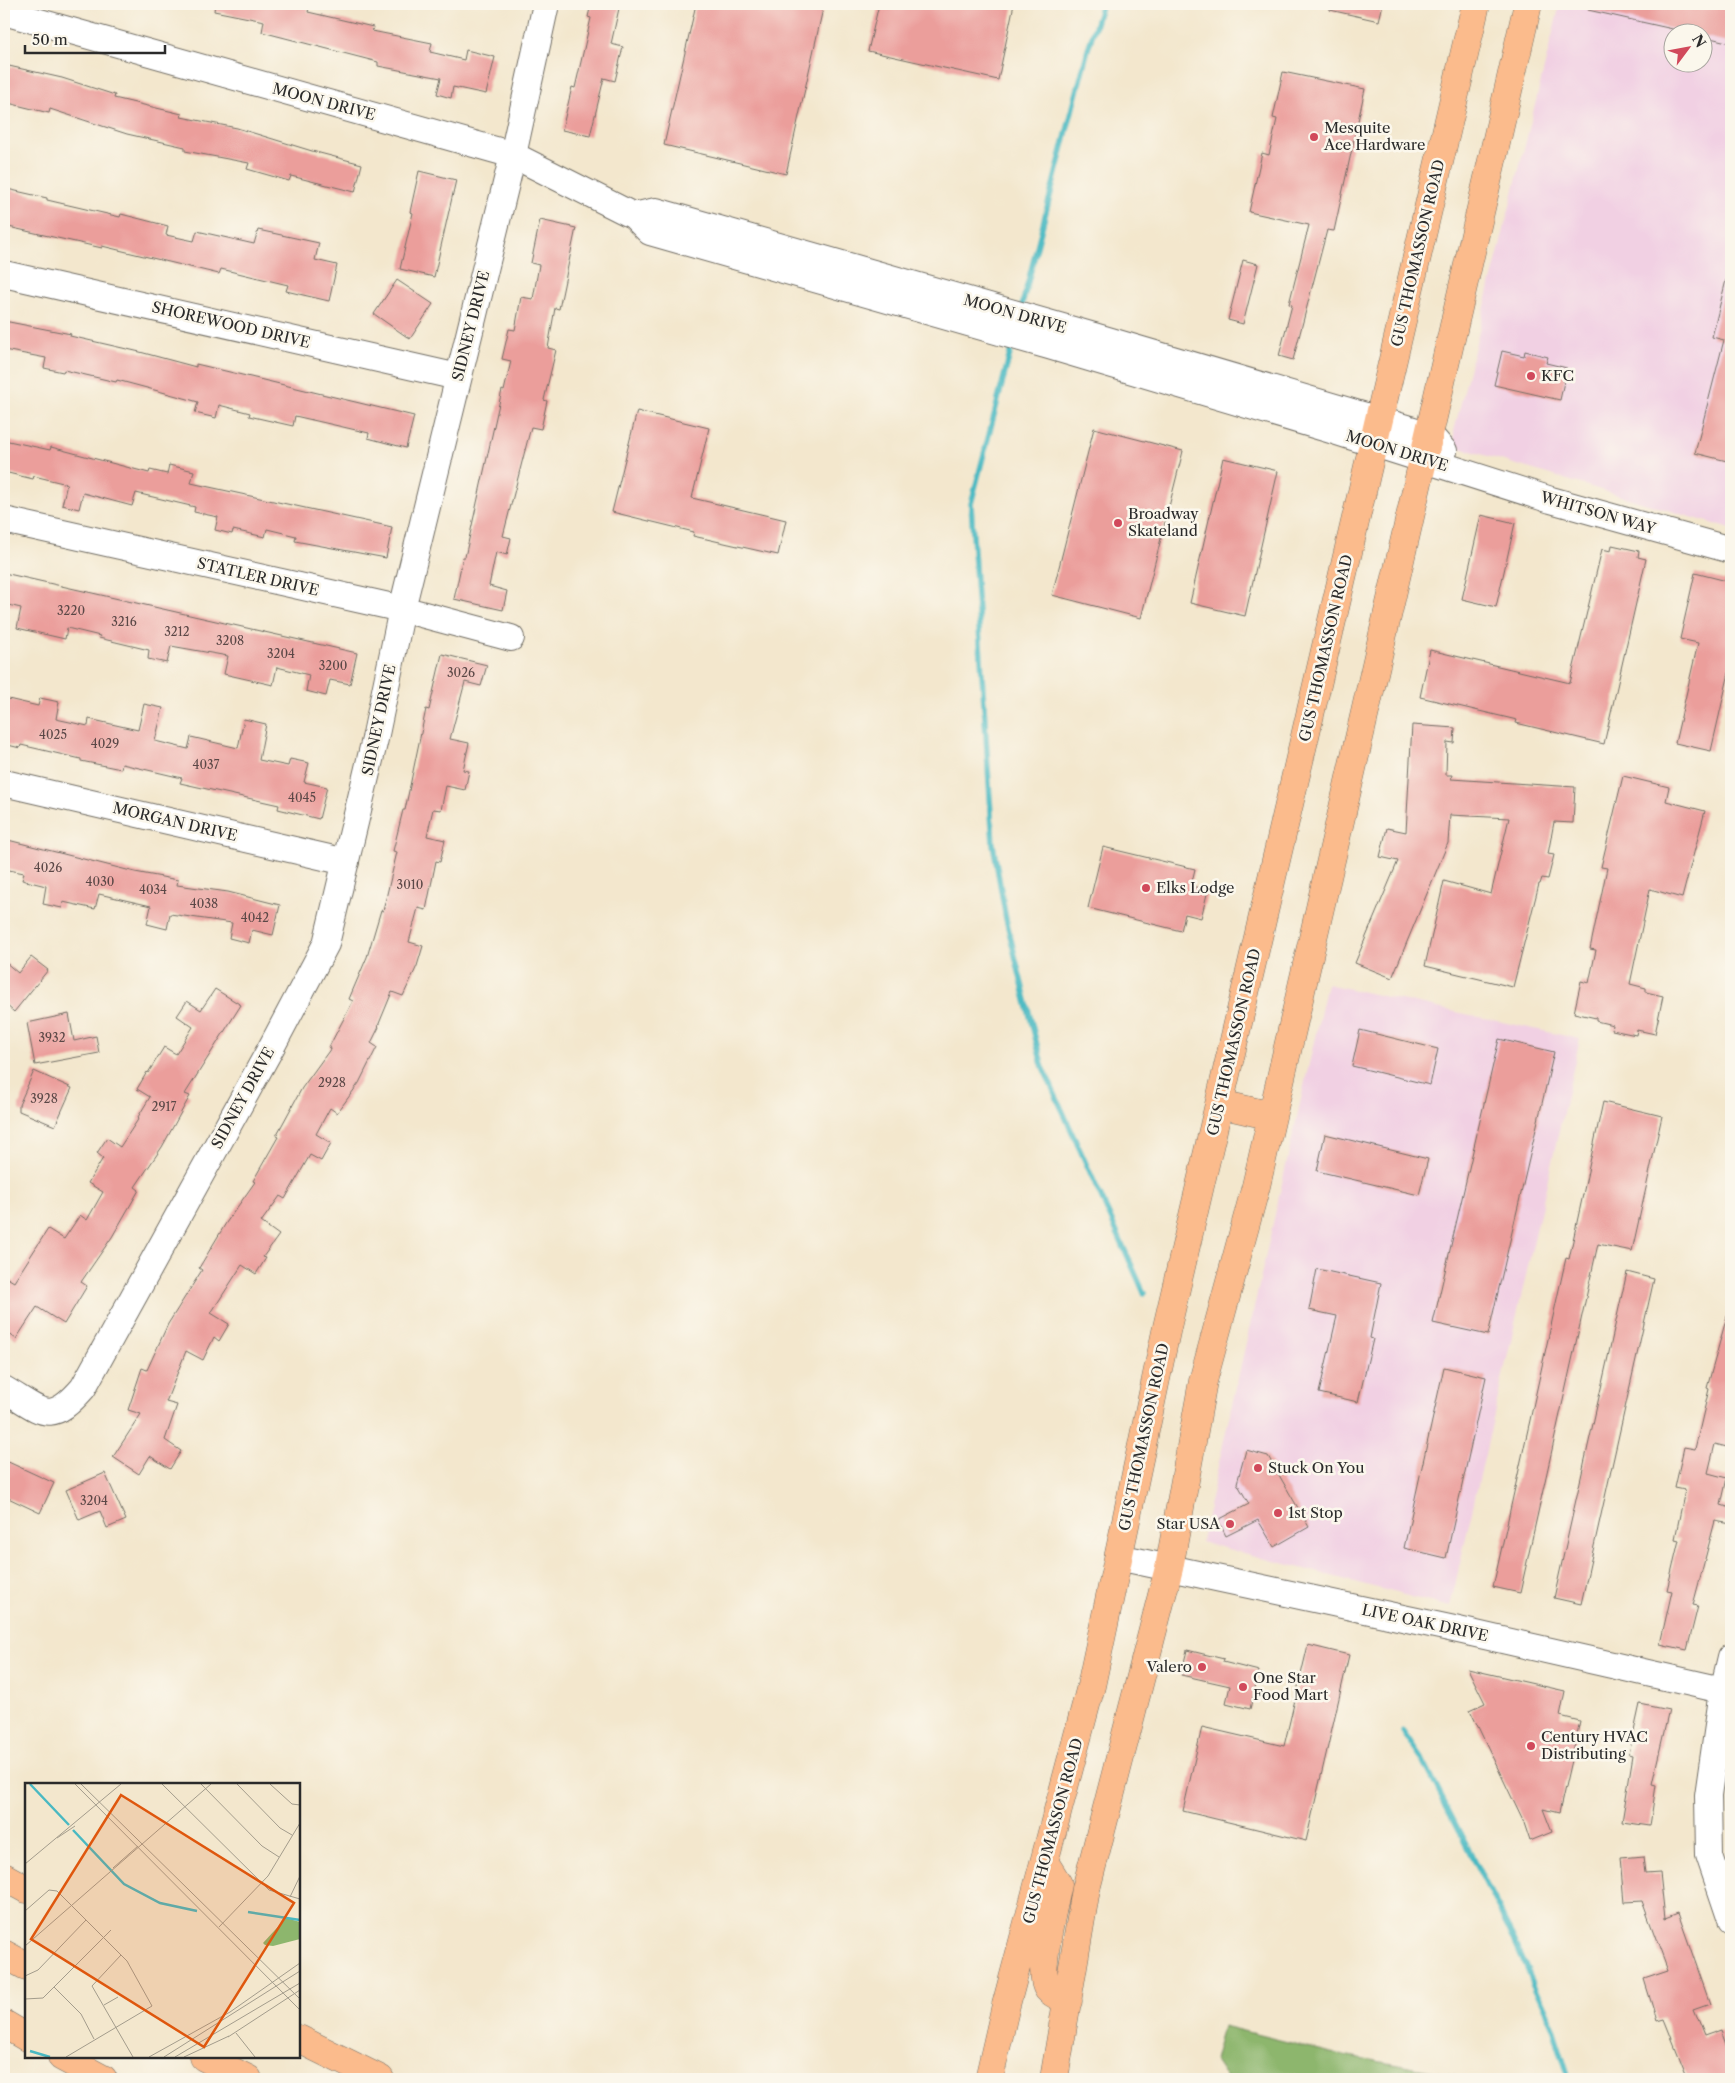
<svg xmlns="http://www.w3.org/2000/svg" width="1735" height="2083" font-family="'Libre Caslon Text',serif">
<rect width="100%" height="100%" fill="#fbf7ec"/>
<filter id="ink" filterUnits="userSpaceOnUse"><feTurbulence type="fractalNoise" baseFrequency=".02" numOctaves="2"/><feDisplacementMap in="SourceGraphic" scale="10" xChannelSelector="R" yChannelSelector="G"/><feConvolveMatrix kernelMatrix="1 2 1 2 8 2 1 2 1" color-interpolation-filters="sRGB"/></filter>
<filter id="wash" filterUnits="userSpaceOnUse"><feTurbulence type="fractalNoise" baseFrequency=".0096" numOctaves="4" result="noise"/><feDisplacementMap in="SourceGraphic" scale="20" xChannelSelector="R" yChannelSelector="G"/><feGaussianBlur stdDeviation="1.12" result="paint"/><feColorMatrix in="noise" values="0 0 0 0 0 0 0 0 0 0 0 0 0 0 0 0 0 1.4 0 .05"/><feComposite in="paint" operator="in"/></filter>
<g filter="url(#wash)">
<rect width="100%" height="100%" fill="#f3e7cd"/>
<path fill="#f1d0e3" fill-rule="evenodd" d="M1560,4H1731V529L1454,446V431ZM1672,32H1702V62H1672Z
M1327,984L1580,1039L1450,1607L1201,1542Z"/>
<path fill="#8db66d" stroke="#5c704c" d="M1223,2026L1332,2053L1475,2079H1229L1224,2075L1214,2060Z"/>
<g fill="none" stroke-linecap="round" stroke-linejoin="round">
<path stroke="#4ab9c2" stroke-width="5.5" d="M1021,309L1088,49L1102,4
M1013,342L971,504L993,844L1006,919L1042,1065L1144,1293
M1403,1731L1422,1759L1508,1927L1553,2028L1569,2079"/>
</g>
<g id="blocks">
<path fill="#eb9e9b" d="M215,4H288L309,8L308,12L373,27L372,31L432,43L430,52L464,60L466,50L495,57L486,94L453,87L451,98L437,94L441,78L378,66V62L262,32L264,21L214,11Z
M591,4H620L611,44L623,47L615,81L604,78L590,136L562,130L572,87L575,88L591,18L588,17Z
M696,4H824L786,174L664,145Z
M879,4H1014L998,80L868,51Z
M1330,4H1383L1379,21L1330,10Z
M1589,4H1705L1731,10V43L1702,36V32H1686L1588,10Z
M9,66L62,78L115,95L114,98L182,114L181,117L237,128L312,151L362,164L355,192L291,176L289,181L247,169L249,163L185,151V147L127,134L50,109L49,113L4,102V88Z
M1283,72L1365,89L1334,231L1327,230L1293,360L1279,356L1292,305L1289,304L1309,225L1249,212L1262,153L1269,155L1277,119L1273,118Z
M419,171L456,180L434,277L400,269L413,213L410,212Z
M7,189L47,198V200L120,217L121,214L168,226L166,235L194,241L197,231L254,244L258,230L319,243L315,260L337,265L329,301L286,291L288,285L221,269L219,274L102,246V248L4,226V202Z
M540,220L576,228L559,309L555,308L548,348L556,350L544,400L547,401L541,429L531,427L503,536L511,538L507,555L496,552L489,586L507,591L503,610L454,599L463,557H465L502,390L504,391L511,361L502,359L509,329L515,330L521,297L533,299L539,265L531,263Z
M1243,260L1258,264L1243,324L1228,320Z
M397,280L433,304L410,339L374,314Z
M1726,280L1731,281V462L1695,453L1724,340L1712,337Z
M4,321L71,334L70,336L140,352L196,367V364L414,416L406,448L368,438L369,433L295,416L293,426L249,416L250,413L219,405L216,418L195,413L198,402L188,399L117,380L116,382L64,370L63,372L44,368L46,358L4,350Z
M1502,351L1524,356L1525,351L1548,357L1546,363L1567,368L1560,400L1494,385Z
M637,411L709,428L692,498L786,520L778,555L693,536L694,532L612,512Z
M1094,428L1183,451L1141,618L1052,595Z
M4,440L50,450L51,447L149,473L150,470L167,474L169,465L194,471L191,483L392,527L386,558L295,541L296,536L267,529L265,537L233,530L232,534L215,530L218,517L194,512L195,507L136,493L132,506L83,493L79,509L62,505L67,484L34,476L33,479L4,472Z
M1223,458L1278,471L1245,616L1190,603Z
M1481,515L1515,523L1496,607L1462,599Z
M1612,545L1639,551L1638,557L1646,559L1604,744L1516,723L1517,720L1420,697L1430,650L1570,683L1602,549L1611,551Z
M4,573L357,653L350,684L330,680L326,696L306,691L309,675L277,667L273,685L224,674L228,656L171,646L167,663L148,659L149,650L99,638L100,636L67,628L65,639L17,628L21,608L4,604Z
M1695,573L1731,582V664L1711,751L1675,743L1698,643L1680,639Z
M442,654L487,665L481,686L465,682L450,739L469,743L463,770L469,771L465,790L446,786L441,810L433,809L427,836L445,840L440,862L436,861L426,910L418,908L409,942L423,946L417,966L403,996L392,992L378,1026L379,1027L371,1043L377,1047L359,1083L337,1113L330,1108L316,1134L331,1143L321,1161L310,1155L285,1199L280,1196L261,1222L279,1235L263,1257L266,1258L256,1274L242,1265L211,1313L229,1324L219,1341L214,1337L203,1360L186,1351L166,1402L177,1405L165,1440L181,1451L170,1469L150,1456L139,1474L113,1457L141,1414L128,1410L142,1368L147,1370L168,1324L202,1270L199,1268L226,1223L255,1182L253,1181L278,1137L276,1136L302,1088L331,1048L329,1047L353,1001L349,999L367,957L381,910L383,911L397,852L393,851L403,810H405L426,709L429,710Z
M4,698L38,706L40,698L59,702L56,719L88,726L89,719L138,730L144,704L163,708L155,741L188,749L191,737L238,748L244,719L266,724L259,760L288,766L290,759L309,763L304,782L327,787L319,819L278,809L279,805L180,783L182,778L122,764L121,769L81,761V759L21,745L20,748L4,744Z
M1412,725L1455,728L1454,743L1447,742L1446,775H1452L1451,779L1575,787L1573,823L1554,822L1548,854L1554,855L1548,879L1542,878L1540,884H1539L1513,987L1425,966L1444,881L1491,894L1509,818L1450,815L1448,843L1392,978L1355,963L1398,861L1380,857L1387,828L1406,832Z
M1623,776L1669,787L1666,801L1705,811L1682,898L1650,889L1630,984L1646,988V992L1663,996L1655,1034L1637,1030L1636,1035L1612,1030L1613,1025L1596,1021V1018L1574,1013L1581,981L1589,983L1596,950L1590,949L1607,868L1601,867Z
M4,839L135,872L178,880L177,885L228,892L280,905L273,935L252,930L249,943L229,938L232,923L170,914L167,929L147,924L151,906L99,894L95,909L63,902L62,908L43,904L46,886L22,880L24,873L4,869Z
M1103,847L1195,869L1191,886L1208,890L1201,918L1185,914L1181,931L1088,908Z
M31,957L48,970L14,1012L4,1003V961L18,973Z
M215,989L241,1005L185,1094L190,1096L162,1147L135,1187L139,1190L112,1237L81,1282L87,1286L64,1324L37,1307L16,1339L4,1330V1276L14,1282L48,1229L64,1239L80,1215L87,1220L103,1192L88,1183L103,1158L97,1153L107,1138L120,1147L139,1118L138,1117L150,1097L137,1089L147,1072L148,1073L164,1047L176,1054L193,1027L177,1016L187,1001L201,1010Z
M69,1014L74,1041L96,1036L99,1053L35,1065L27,1023Z
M1360,1030L1438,1049L1430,1085L1352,1066Z
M1499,1039L1554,1052L1488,1335L1433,1323Z
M34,1071L72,1088L55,1126L19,1111V1105Z
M1603,1102L1662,1116L1632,1251L1598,1244L1520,1593L1493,1587L1566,1258L1569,1259Z
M1325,1134L1428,1159L1419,1195L1317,1171Z
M1317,1269L1381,1283L1370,1338L1373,1339L1358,1402L1319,1393L1337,1316L1309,1310Z
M1627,1272L1654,1279L1581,1604L1554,1598Z
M1727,1316H1731V1448L1715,1444L1708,1473L1727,1478L1721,1505L1731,1508V1524L1715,1521L1693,1605L1698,1606L1687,1650L1660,1644L1672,1591L1667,1590L1679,1540L1675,1539L1685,1490L1675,1488L1684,1447L1695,1449L1709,1389L1707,1388Z
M1444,1367L1486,1377L1446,1558L1404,1548Z
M1246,1450L1268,1456L1309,1527L1274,1547L1258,1520L1226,1536L1218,1520L1249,1504L1237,1483Z
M4,1460L54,1483L40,1513L4,1496Z
M105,1473L126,1520L107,1528L100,1511L79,1520L66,1490Z
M1308,1645L1349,1655L1306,1841L1183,1811L1202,1727L1284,1746Z
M1187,1650L1224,1659L1223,1662L1259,1671L1250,1709L1226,1703L1230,1686L1181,1675Z
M1468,1669L1565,1691L1560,1716L1580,1721L1559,1813L1543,1809L1552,1832L1530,1841L1524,1823L1470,1710L1485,1703Z
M1640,1704L1669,1710L1652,1784L1656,1785L1650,1826L1622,1822L1633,1755L1629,1754Z
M1643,1856L1645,1874L1660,1873L1665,1918L1678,1913L1710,2004L1693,2010L1704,2037L1721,2031L1731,2058V2079H1688L1664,2019L1657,2021L1644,1979L1668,1971L1642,1901L1624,1902L1620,1858Z"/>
</g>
</g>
<g filter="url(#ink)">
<use href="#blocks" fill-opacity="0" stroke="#716d64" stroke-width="1"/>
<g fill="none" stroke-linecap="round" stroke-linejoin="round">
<defs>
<path id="minor" d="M4,12L513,155L634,216L650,232L1049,346L1331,430L1551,500L1731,550
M634,216L656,211L1094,336L1430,435L1444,451
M4,274L458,377
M4,520L402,609L511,638
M4,783L346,862
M4,1389C42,1411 49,1427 83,1388L272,1046L326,944L375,739L402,609L513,155L546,4
M1118,1557L1454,1629L1731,1692
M1731,1657L1723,1691L1708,1795L1709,1855L1731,1920"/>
<path id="major" d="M1220,1104L1272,1116
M1048,1868L1058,1884C1054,1905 1036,1973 1048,1989C1052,1994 1062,1998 1068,2001
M4,1877L26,1889
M299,2039L380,2079
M989,2079L1006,2005L1091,1686L1167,1327L1476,4
M1054,2079L1086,1889L1169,1568L1203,1381L1256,1186L1528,4"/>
<path id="highway" d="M4,1954L26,1966
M4,2024L26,2037
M62,2057L103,2079
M204,2057L248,2079"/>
</defs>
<use href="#minor" stroke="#716d64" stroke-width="28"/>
<use href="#major" stroke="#716d64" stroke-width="29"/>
<use href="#highway" stroke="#716d64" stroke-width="29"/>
<use href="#minor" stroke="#fff" stroke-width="26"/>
<use href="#major" stroke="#fbbb8c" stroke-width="28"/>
<use href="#highway" stroke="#fbbb8c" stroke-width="28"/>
</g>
</g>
<g fill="#d1495b" stroke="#fbf7ec" stroke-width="2">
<circle cx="1314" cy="137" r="5"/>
<circle cx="1531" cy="376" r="5"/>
<circle cx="1118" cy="523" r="5"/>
<circle cx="1146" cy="888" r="5"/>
<circle cx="1258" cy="1468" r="5"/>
<circle cx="1278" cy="1513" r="5"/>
<circle cx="1230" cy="1524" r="5"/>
<circle cx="1202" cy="1667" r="5"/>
<circle cx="1243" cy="1687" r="5"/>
<circle cx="1531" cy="1746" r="5"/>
</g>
<g text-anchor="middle" stroke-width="5" stroke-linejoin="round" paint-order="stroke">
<g font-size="12" fill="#5b4847">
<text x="71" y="615">3220</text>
<text x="124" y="626">3216</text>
<text x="177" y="636">3212</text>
<text x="230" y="645">3208</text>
<text x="281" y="658">3204</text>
<text x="333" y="670">3200</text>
<text x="461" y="677">3026</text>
<text x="53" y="739">4025</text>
<text x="105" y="748">4029</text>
<text x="206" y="769">4037</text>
<text x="302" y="802">4045</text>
<text x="48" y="872">4026</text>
<text x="100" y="886">4030</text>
<text x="410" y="889">3010</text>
<text x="153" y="894">4034</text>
<text x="204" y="908">4038</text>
<text x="255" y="922">4042</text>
<text x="52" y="1042">3932</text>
<text x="332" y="1087">2928</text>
<text x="44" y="1103">3928</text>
<text x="164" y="1111">2917</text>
<text x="94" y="1505">3204</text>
</g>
<g font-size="15" fill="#2b2b2b" stroke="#fbf7ec">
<text transform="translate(324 102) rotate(15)" y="5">MOON DRIVE</text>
<text transform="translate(1418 253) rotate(-77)" y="5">GUS THOMASSON ROAD</text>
<text transform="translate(1015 314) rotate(16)" y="5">MOON DRIVE</text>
<text transform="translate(231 325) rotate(13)" y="5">SHOREWOOD DRIVE</text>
<text transform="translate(471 326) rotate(-76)" y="5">SIDNEY DRIVE</text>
<text transform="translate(1397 451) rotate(17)" y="5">MOON DRIVE</text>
<text transform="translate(1598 513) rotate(16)" y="5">WHITSON WAY</text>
<text transform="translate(258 577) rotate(13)" y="5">STATLER DRIVE</text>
<text transform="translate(1326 648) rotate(-77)" y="5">GUS THOMASSON ROAD</text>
<text transform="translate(379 720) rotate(-78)" y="5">SIDNEY DRIVE</text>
<text transform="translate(175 822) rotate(13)" y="5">MORGAN DRIVE</text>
<text transform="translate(1234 1042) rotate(-77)" y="5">GUS THOMASSON ROAD</text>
<text transform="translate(243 1098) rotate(-61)" y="5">SIDNEY DRIVE</text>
<text transform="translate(1144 1437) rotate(-78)" y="5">GUS THOMASSON ROAD</text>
<text transform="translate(1425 1623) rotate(12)" y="5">LIVE OAK DRIVE</text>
<text transform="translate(1053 1831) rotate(-75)" y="5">GUS THOMASSON ROAD</text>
</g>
<g font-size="15" fill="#2b2b2b" stroke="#fbf7ec" text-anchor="start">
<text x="1324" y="133">Mesquite<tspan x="1324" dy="17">Ace Hardware</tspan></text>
<text x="1541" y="381">KFC</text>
<text x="1128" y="519">Broadway<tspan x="1128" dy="17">Skateland</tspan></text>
<text x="1156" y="893">Elks Lodge</text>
<text x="1268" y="1473">Stuck On You</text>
<text x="1288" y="1518">1st Stop</text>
<text x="1220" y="1529" text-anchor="end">Star USA</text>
<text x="1192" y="1672" text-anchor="end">Valero</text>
<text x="1253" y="1683">One Star<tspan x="1253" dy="17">Food Mart</tspan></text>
<text x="1541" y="1742">Century HVAC<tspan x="1541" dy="17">Distributing</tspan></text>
</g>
</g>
<g transform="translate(25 1783)">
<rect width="275" height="275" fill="#f3e7cd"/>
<path d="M261,135L275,139V156L248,163L240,162L238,160Z" fill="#8db66d"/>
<path fill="none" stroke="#4ab9c2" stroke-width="2.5" d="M5,1L44,42M48,47L99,101L135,120L172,128M223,129L275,137M5,268L25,274"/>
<path fill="none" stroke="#a39c8c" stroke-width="1" d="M50,1L275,227M56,1L275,216M137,1L244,107L275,116M176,1L237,63L254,74M212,1L255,45L267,52M245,1L267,21L275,22M32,55L50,43M0,81L96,1M88,85L113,63M265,114L275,93M0,128L24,107L32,108L102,178L127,223L41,274M194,144L243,93L275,40M0,163L186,1M96,172L67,203L108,274M0,193L13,187L61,137M29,204L56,231L69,256M0,216L18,215L86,147M79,222L93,214M211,250L230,274M203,254L275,207M124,274L205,229L275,180M139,274L275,188M150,274L275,200M159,274L204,253"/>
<path fill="#df570e" fill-opacity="0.15" stroke="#df570e" stroke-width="2.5" d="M96,12L269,120L179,264L6,156Z"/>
<rect width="275" height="275" fill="none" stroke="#2b2b2b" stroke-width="2.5"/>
</g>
<rect width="1735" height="2083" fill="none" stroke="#fbf7ec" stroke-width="20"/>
<g transform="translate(1688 48) rotate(58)"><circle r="24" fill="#fbf7ec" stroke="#a8a59f"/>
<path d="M0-4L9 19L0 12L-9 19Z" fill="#d1495b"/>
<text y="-8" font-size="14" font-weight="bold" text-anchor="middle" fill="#2b2b2b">N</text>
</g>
<path d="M25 45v8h140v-8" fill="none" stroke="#2b2b2b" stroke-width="2.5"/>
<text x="32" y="45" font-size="15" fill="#2b2b2b" stroke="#fbf7ec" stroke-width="4" paint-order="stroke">50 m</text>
</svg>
